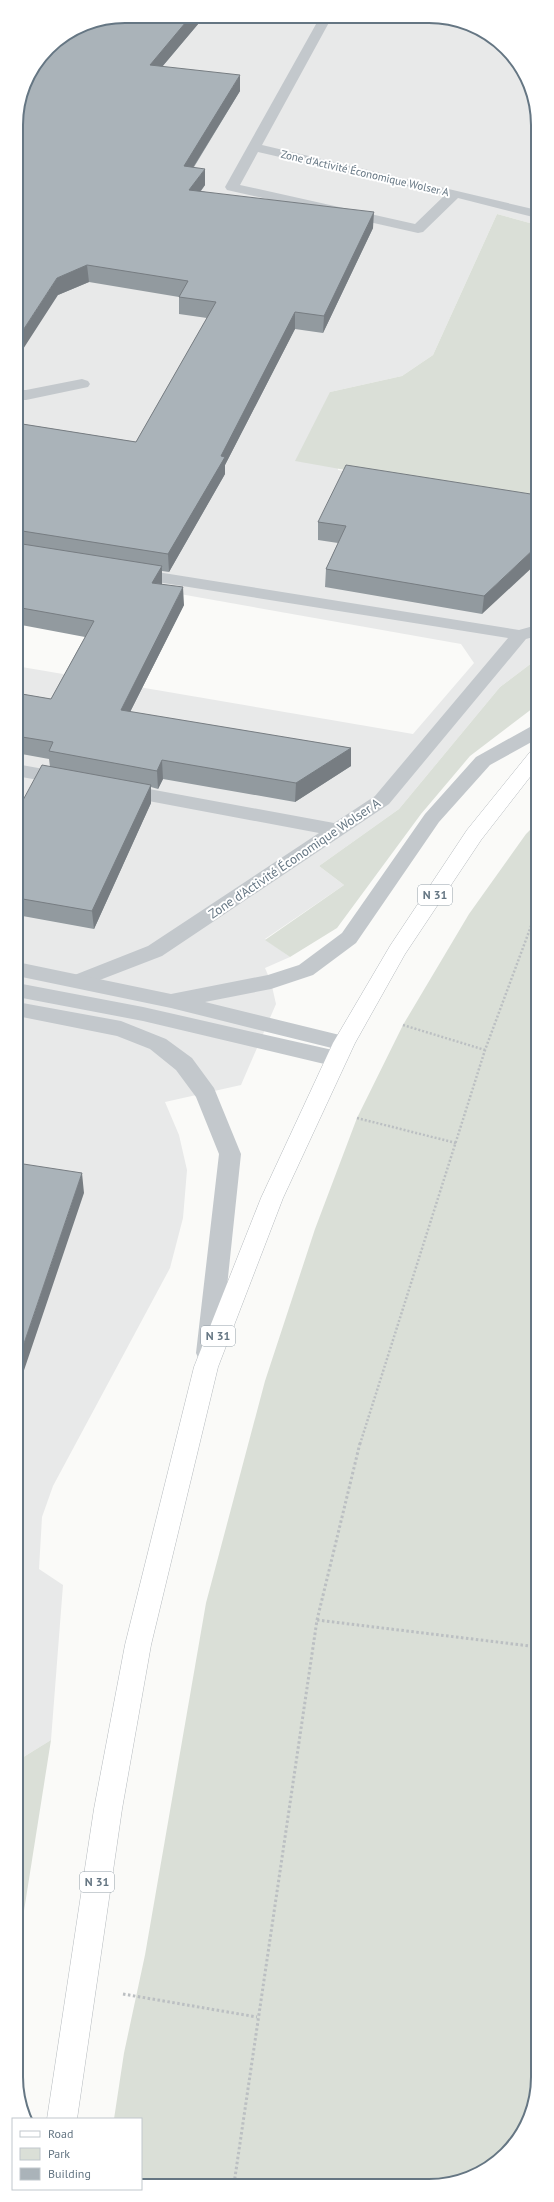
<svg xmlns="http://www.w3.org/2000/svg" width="554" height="2202" font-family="'PT Sans',sans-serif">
<rect width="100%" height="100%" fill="#fafaf8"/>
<path fill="#e8e9e9" d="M125,16L451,18L484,30L511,53L537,110V225L497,214L433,355L402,376L330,392L338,470L537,504V659L500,687L399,809L319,866L344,885L265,939L290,957L265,968L271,982L276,1004L241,1085L165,1102L179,1135L187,1170L183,1218L170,1268L53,1486L42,1517L39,1569L63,1585L51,1740L17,1761L16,666L413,734L474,663L461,644L56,572L16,634V118L83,24Z"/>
<path fill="#dadfd7" d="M497,214L537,225V504L295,461L330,392L402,376L433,355Z
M537,659V705L470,756L421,814L337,928L290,957L265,940L344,885L319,866L399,809L500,687Z
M537,823L538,2084L530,2119L511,2149L478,2175L444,2185L141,2184V2119H114L124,2053L145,1955L206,1603L265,1381L315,1229L357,1118L403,1025L469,914L526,834Z
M51,1740L17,1955V1761Z"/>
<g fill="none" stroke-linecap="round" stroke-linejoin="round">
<defs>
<path id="primary" d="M537,750V768L481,840L405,954L355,1043L283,1198L218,1367L151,1645L122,1809L77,2119H47L94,1809L125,1645L194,1367L261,1198L333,1043L390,946L467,830L530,752Z"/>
</defs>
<use href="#primary" stroke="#b5babe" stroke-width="1"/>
<path stroke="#bbbfc2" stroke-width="2.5" stroke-dasharray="2 2" stroke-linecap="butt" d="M403,1025L485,1050
M357,1118L456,1143
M360,1444L485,1050L537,910"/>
<path stroke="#bbbfc2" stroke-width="3" stroke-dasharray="2.5 2.5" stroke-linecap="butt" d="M317,1620L538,1647
M123,1994L257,2017
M234,2184L317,1620L360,1443"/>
<path fill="#c3c8cc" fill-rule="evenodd" d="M320,17H332L262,145L537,210V218L458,198L423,232L418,233L227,190L225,187ZM258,152L445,195L415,224L240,185Z
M82,379L88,381L90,384L88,387L26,400H16V390H26Z
M132,568L519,630L537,625V636L526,639L389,804L162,956L79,988L72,986L69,981L72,976L148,946L319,833L122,796L115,794L112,790L115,786L122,784L334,823L375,796L508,638L126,577L123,573L126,569Z
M16,764L66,773L73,775L76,779L73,783L66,785L16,776Z"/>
<path fill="#c3c8cc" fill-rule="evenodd" d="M537,725V739L490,765L439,822L356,943L313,975L271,989L205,1002L352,1038L355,1043L352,1048L344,1051L171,1008L17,976V962L171,994L268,975L299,965L342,933L425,814L476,757L530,727Z
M17,983L143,1007L337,1051L345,1054L348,1059L345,1064L337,1067L143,1021L17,997Z
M17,1002L121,1021L166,1039L192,1058L214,1088L241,1154L220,1353L217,1360L208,1363L199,1360L196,1353L219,1154L196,1097L176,1070L150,1049L117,1036L17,1016Z"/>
<use href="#primary" fill="#fff" fill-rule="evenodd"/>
</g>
<path fill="#929a9f" d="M125,16L204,17L162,67L240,91L194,167L205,185L201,191L373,228L323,333L295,329L225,465V474L169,572L162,571V584L184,605L130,712L351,748V766L295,802L163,779L158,789L151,787V803L94,929L17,915L16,813L50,767L49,759L16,753V693L51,699L85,637L16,624V423L136,442L207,318L179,314V297L89,282L58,295Z
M537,495L482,614L325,587L326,569L338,543L318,540V522Z"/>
<path fill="#777d82" d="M191,16L204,17L150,81V65Z
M240,75V91L184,182V166Z
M205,169V185L189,206V190Z
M374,212L373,228L323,333L324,316Z
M87,265L89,282L58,295L16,360V341L57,278Z
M295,312V329L225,465V474L169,572L168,554Z
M537,546V563L482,614L484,596Z
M162,566V584L152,583Z
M183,587L184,605L122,728L121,710Z
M351,748V766L295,802L296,783Z
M162,760L163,779L158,789L157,771Z
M151,785V803L94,929L92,911Z
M82,1173L84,1193L17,1391V1364Z"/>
<path fill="#aab3b9" stroke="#777d82" d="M125,16H191L150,65L240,75L184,166L205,169L189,190L374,212L324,316L295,312L221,456L225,457L168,554L16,530V423L136,442L216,302L179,297L188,281L87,265L57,278L16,341V118L24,83L48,48L83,24Z
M346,465L537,495V546L484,596L326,569L346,526L318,522Z
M16,543L162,566L152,583L183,587L121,710L351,748L296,783L162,760L157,771L49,751L53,742L16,736V693L51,699L94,621L16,607Z
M42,765L151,785L92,911L17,898L16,813Z
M17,1163L82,1173L17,1364Z"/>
<g text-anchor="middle" stroke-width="4" stroke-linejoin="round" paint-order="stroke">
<g font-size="11" fill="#657683" stroke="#fff">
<text transform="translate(365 173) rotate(13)" y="4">Zone d'Activité Économique Wolser A</text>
</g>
<g fill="#fff" stroke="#939fa8" stroke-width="1">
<rect x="418" y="885" width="34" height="20" rx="3"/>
<rect x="201" y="1326" width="34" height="20" rx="3"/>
<rect x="80" y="1872" width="34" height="20" rx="3"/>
</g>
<g font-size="12" font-weight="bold" fill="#657683">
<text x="435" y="899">N 31</text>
<text x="218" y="1340">N 31</text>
<text x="97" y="1886">N 31</text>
</g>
<g font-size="13" fill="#657683" stroke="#fff">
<text transform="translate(294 858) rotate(-34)" y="5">Zone d'Activité Économique Wolser A</text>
</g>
</g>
<path d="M0 0H554V2202H0ZM125 23H429A102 102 0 0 1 531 125V2077A102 102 0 0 1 429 2179H125A102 102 0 0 1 23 2077V125A102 102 0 0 1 125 23Z" fill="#fff" fill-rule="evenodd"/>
<path fill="none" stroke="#657683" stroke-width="2" d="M125 23H429A102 102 0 0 1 531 125V2077A102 102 0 0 1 429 2179H125A102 102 0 0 1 23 2077V125A102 102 0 0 1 125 23Z"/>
<rect x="12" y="2118" width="130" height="72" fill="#ffffff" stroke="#c1c8cd"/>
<rect x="20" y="2131" width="20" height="6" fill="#ffffff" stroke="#c1c8cd"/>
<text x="48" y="2138" font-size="12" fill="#657683">Road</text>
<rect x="20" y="2148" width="20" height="12" fill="#dadfd7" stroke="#c1c8cd"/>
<text x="48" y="2158" font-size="12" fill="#657683">Park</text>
<rect x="20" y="2168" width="20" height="12" fill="#aab3b9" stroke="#c1c8cd"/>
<text x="48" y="2178" font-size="12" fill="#657683">Building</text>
</svg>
